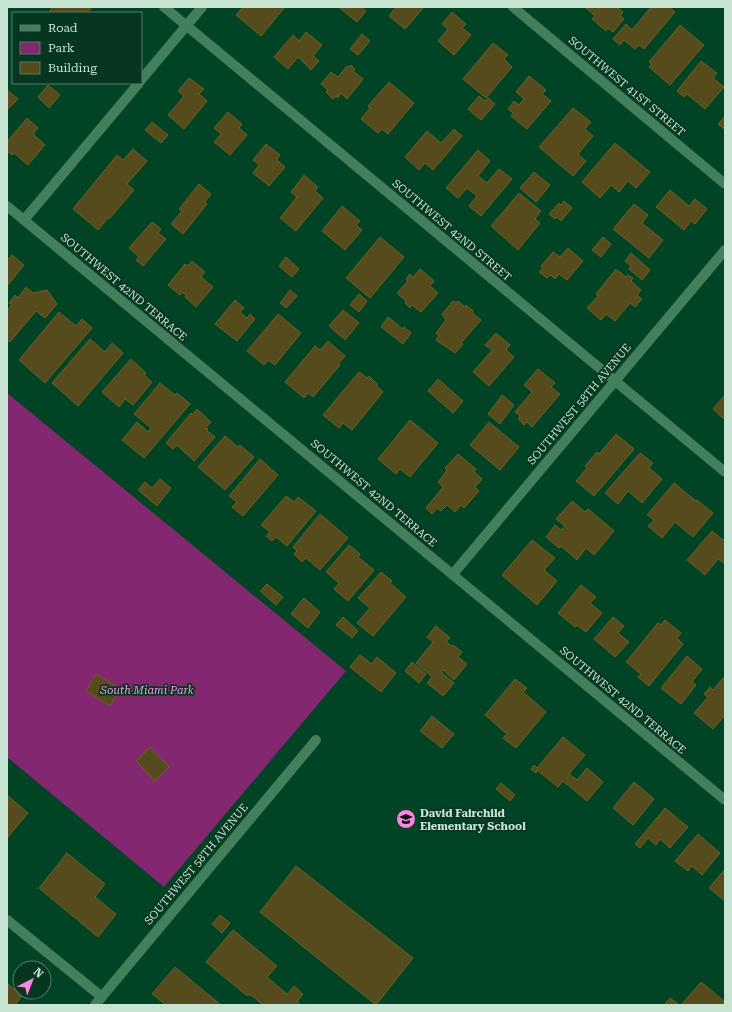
<svg xmlns="http://www.w3.org/2000/svg" width="732" height="1012" font-family="'Roboto Serif',serif">
<rect width="100%" height="100%" fill="#004325"/>
<path fill="#832870" d="M7,393L346,671L164,887L7,757Z"/>
<path fill="#554b1d" stroke="#6d6022" d="M53,7H92L87,13H48Z
M243,7H285L261,36L236,15Z
M342,7H361L366,11L357,22L340,8Z
M396,7H424L405,29L389,16Z
M587,7H617L623,12L620,16L624,19L613,32L608,28L606,31L592,19L595,16L586,8Z
M651,7H669L675,12L644,49L639,45L635,49L624,40L620,45L613,39L626,24L632,30Z
M452,12L466,24L462,28L471,35L454,55L438,41L448,29L442,24Z
M680,25L704,45L670,85L649,67L652,64L649,62Z
M306,32L322,45L313,56L319,61L311,70L298,57L288,69L274,57L293,35L299,41Z
M362,34L370,41L358,55L350,49Z
M493,43L508,55L504,59L512,67L486,98L463,79Z
M701,61L717,73L713,78L724,87L705,109L687,94L684,97L677,91Z
M351,65L355,69L353,71L363,79L347,99L341,93L338,98L336,96L333,99L326,92L328,90L321,84L331,72L338,77L347,66L349,67Z
M529,76L546,90L542,94L551,101L527,129L511,116L513,113L508,109L514,101L519,105L524,99L516,92Z
M189,78L204,89L199,94L207,101L184,129L168,115L184,96L178,91Z
M389,82L414,103L388,134L382,129L378,133L361,119L370,108L368,106Z
M48,85L60,95L49,108L38,97Z
M7,90L18,99L7,110Z
M479,96L485,101L488,98L495,104L481,120L468,109Z
M573,108L591,122L585,129L593,136L578,154L586,161L573,176L539,147Z
M228,112L242,124L239,128L247,135L230,155L214,142L221,134L214,128Z
M725,116V130L718,124Z
M27,118L38,128L33,134L45,145L28,165L14,153L12,155L7,151V142Z
M152,122L168,135L161,143L145,130Z
M454,129L462,136L433,170L425,163L419,170L405,157L427,131L441,143Z
M615,143L650,172L636,188L628,181L619,192L611,185L600,198L582,182Z
M266,144L280,155L277,160L285,167L269,186L253,173L259,165L253,160Z
M133,149L147,161L127,184L134,190L109,219L108,218L98,230L73,209L117,155L123,160Z
M478,150L490,161L478,176L487,183L499,169L512,179L481,216L469,206L477,196L467,188L458,198L446,188Z
M534,172L550,185L536,202L520,188Z
M304,175L318,187L315,191L323,198L296,231L280,218L297,197L291,192Z
M199,184L211,194L205,202L207,204L183,234L171,224L182,211L179,209Z
M670,190L689,206L695,199L707,209L695,224L691,221L684,230L656,207Z
M519,193L541,211L535,219L540,223L518,250L491,226Z
M564,201L572,208L561,221L557,217L555,219L549,214L559,203L561,205Z
M634,204L648,215L642,223L663,240L649,258L613,229Z
M342,206L360,221L356,225L362,230L345,250L322,231Z
M152,222L161,229L158,233L166,239L143,266L136,260L139,257L129,248Z
M380,237L404,257L370,298L346,278Z
M603,237L611,244L601,257L592,250Z
M568,248L583,261L567,280L559,274L555,279L551,275L547,278L539,272L543,268L541,266L553,252L560,257Z
M631,253L650,270L642,280L629,269L631,266L625,261Z
M12,255L24,265L7,286V257L9,259Z
M286,257L299,269L292,277L279,266Z
M192,261L205,272L201,277L213,287L196,307L185,297L186,295L182,292L180,295L168,285L185,264L188,266Z
M420,269L434,281L430,286L438,293L421,312L412,305L410,308L405,303L406,301L397,293L408,281L406,279L410,274L413,277Z
M616,269L626,277L628,275L633,278L631,281L641,290L637,295L642,299L635,307L630,303L615,321L606,314L601,320L587,308L598,296L596,294Z
M26,287L33,293L47,290L57,304L45,318L36,311L10,342L7,340V311L12,305L9,303L15,295L18,298Z
M290,290L297,296L286,308L280,303Z
M359,294L367,301L359,312L350,305Z
M235,300L244,308L240,312L247,318L250,314L255,319L237,341L215,324Z
M453,301L456,303L458,301L465,307L466,305L473,311L472,313L481,320L461,343L463,344L455,353L436,340L439,336L436,333L446,320L442,314Z
M343,310L359,323L345,340L329,326Z
M59,312L76,326L82,319L92,328L45,383L19,360Z
M278,314L301,333L275,365L268,360L264,365L247,351Z
M388,317L403,329L404,327L411,333L403,344L381,327Z
M496,333L510,345L506,350L514,357L489,386L473,372L492,350L485,345Z
M90,339L105,352L112,343L123,353L78,406L52,383Z
M328,341L345,356L338,364L340,365L313,397L308,393L304,398L285,382L315,346L320,350Z
M131,359L146,373L144,375L152,382L133,405L125,399L119,407L102,392Z
M538,369L555,383L551,387L560,394L532,427L527,422L524,425L518,419L520,416L515,412L532,392L524,385Z
M359,372L367,378L369,376L377,384L376,385L383,392L352,430L343,423L339,428L323,415Z
M438,379L463,401L453,413L428,391Z
M160,383L175,395L177,393L190,404L144,458L122,440L137,422L148,432L151,428L134,414Z
M502,395L514,405L500,424L488,414Z
M724,396L725,397V420L713,409Z
M197,409L211,422L206,427L208,429L206,430L215,437L194,461L177,445L173,449L166,443L191,413L192,415Z
M410,420L438,443L410,477L400,469L396,474L378,459Z
M489,422L519,447L500,470L470,445Z
M616,434L634,449L594,496L576,481L587,468L585,466L597,452L599,454Z
M225,436L238,447L240,445L254,457L225,490L198,467Z
M640,453L653,463L649,468L662,479L642,503L628,491L618,504L605,493Z
M458,454L476,469L474,472L482,479L475,487L479,491L464,508L461,505L455,512L447,505L441,511L437,508L432,514L426,508L443,487L438,482L447,470L445,468Z
M260,459L278,475L243,516L232,507L237,502L229,496Z
M160,479L171,488L157,506L138,490L145,482L152,488Z
M674,483L696,501L697,500L713,513L693,537L675,522L662,538L648,526L654,520L647,515Z
M286,496L294,502L298,497L316,511L287,546L276,537L272,541L266,536L270,532L261,525Z
M572,501L585,512L588,509L614,531L594,555L586,548L577,560L561,546L559,548L546,537L555,525L561,530L565,526L556,519Z
M320,514L348,538L320,570L306,558L302,562L294,554L297,551L293,547Z
M712,531L723,540L725,538V564L718,559L705,575L687,560Z
M532,540L555,558L544,570L557,581L537,605L502,575Z
M349,545L360,554L358,557L374,570L348,601L334,589L339,583L326,572Z
M381,572L392,581L390,583L406,597L373,636L357,623L370,608L358,598Z
M267,584L283,597L276,605L260,591Z
M581,585L596,597L590,603L602,613L586,632L577,625L575,627L558,613Z
M304,598L320,612L308,628L291,614Z
M343,617L358,631L352,638L336,625Z
M613,617L624,626L618,633L629,642L615,657L594,639Z
M665,620L681,633L677,638L683,644L649,686L638,677L641,674L626,662L658,623L661,625Z
M436,626L450,638L446,642L452,646L453,645L462,652L458,657L467,664L454,680L443,670L441,672L454,683L443,696L427,683L432,677L416,663L433,642L427,637Z
M360,655L372,664L377,657L396,673L381,692L350,667Z
M687,656L702,669L692,682L696,685L681,704L661,688Z
M412,662L426,674L419,683L405,671Z
M96,674L120,689L110,706L86,691Z
M725,676V715L713,729L694,713L708,697L704,694L710,687L713,690Z
M515,679L527,688L523,692L546,712L516,748L503,738L507,734L485,715Z
M432,716L454,734L442,748L420,731Z
M563,737L585,755L569,774L577,780L587,768L603,782L587,801L563,781L558,787L537,770L536,773L531,769L534,765L537,768Z
M150,747L169,767L155,781L136,761Z
M634,782L654,799L633,825L613,808Z
M501,783L515,795L510,801L496,789Z
M7,795L28,813L7,838Z
M665,808L688,827L670,848L660,839L656,845L648,838L640,848L635,844Z
M698,834L720,853L702,875L692,866L688,871L675,861Z
M67,853L105,884L95,897L116,914L98,937L39,888Z
M296,866L413,958L376,1005L260,912Z
M725,869V901L709,888Z
M220,915L230,923L222,933L212,924Z
M233,930L277,966L267,977L287,994L294,986L303,994L297,1002L301,1005H263L251,995H246L206,962Z
M175,967L221,1005H166L152,994Z
M701,982L725,1002V1005H681Z
M8,984L22,996L15,1005H7Z
M670,998L680,1005H664Z"/>
<g fill="none" stroke-linecap="round" stroke-linejoin="round">
<path stroke="#447f5d" stroke-width="10" d="M164,7L725,472
M513,7L725,184
M141,80L202,7
M7,206L725,800
M24,220L139,83
M453,574L725,250
M7,920L102,997
M95,1005L316,740"/>
</g>
<defs>
<symbol id="school-disc" viewBox="-11 -11 22 22"><circle r="9.5" fill="#fd86e1" stroke="#06361f"/><path d="M0-5L7-2L0 1L-7-2ZM-4 1L0 2.5L4 1V4Q0 6-4 4Z" fill="#111"/></symbol>
</defs>
<g fill-rule="evenodd">
<use href="#school-disc" x="395" y="808" width="22" height="22"/>
</g>
<g text-anchor="middle" stroke-width="3.5" stroke-linejoin="round" paint-order="stroke">
<g font-size="11" fill="#c6e4d1" stroke="#06361f">
<text transform="translate(627 86) rotate(40)" y="4">SOUTHWEST 41ST STREET</text>
<text transform="translate(452 230) rotate(40)" y="4">SOUTHWEST 42ND STREET</text>
<text transform="translate(124 287) rotate(40)" y="4">SOUTHWEST 42ND TERRACE</text>
<text transform="translate(579 404) rotate(-50)" y="4">SOUTHWEST 58TH AVENUE</text>
<text transform="translate(374 493) rotate(40)" y="4">SOUTHWEST 42ND TERRACE</text>
<text transform="translate(623 700) rotate(40)" y="4">SOUTHWEST 42ND TERRACE</text>
<text transform="translate(196 864) rotate(-50)" y="4">SOUTHWEST 58TH AVENUE</text>
</g>
<g font-size="11" font-style="italic" fill="#fc95e3" stroke="#06361f">
<text x="147" y="694">South Miami Park</text>
</g>
<g font-size="11" font-weight="bold" fill="#c6e4d1" stroke="#06361f" text-anchor="start">
<text x="420" y="817">David Fairchild<tspan x="420" dy="13">Elementary School</tspan></text>
</g>
</g>
<rect width="732" height="1012" fill="none" stroke="#c6e4d1" stroke-width="16"/>
<rect x="12" y="12" width="130" height="72" fill="#06361f" stroke="#537c66"/>
<rect x="20" y="25" width="20" height="6" fill="#447f5d" stroke="#537c66"/>
<text x="48" y="32" font-size="12" fill="#c6e4d1">Road</text>
<rect x="20" y="42" width="20" height="12" fill="#832870" stroke="#537c66"/>
<text x="48" y="52" font-size="12" fill="#c6e4d1">Park</text>
<rect x="20" y="62" width="20" height="12" fill="#554b1d" stroke="#537c66"/>
<text x="48" y="72" font-size="12" fill="#c6e4d1">Building</text>
<g transform="translate(32 980) rotate(42)"><circle r="19" fill="#06361f" stroke="#537c66"/>
<path d="M0-3L7 15L0 10L-7 15Z" fill="#fd86e1"/>
<text y="-6" font-size="11" font-weight="bold" text-anchor="middle" fill="#c6e4d1">N</text>
</g>
</svg>
